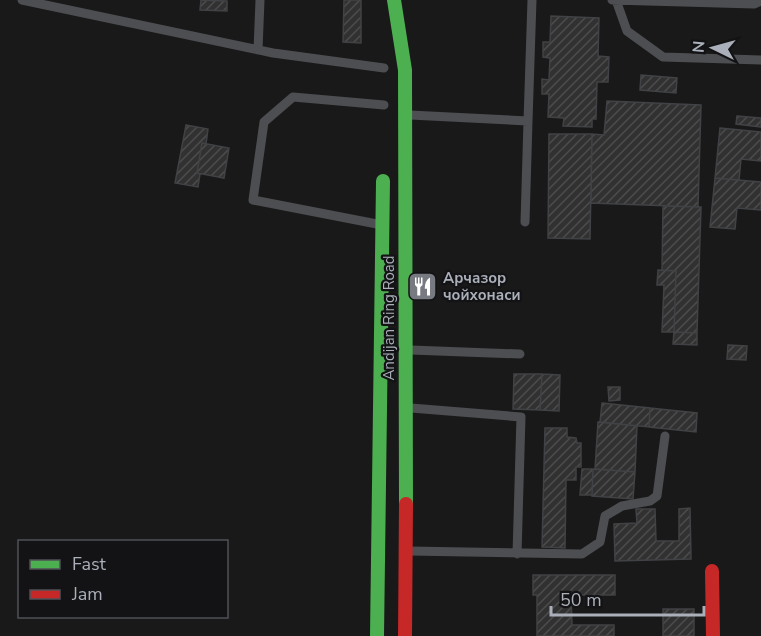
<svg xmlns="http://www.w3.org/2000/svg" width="761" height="636" font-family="'Nunito Sans',sans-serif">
<defs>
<pattern id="building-hatch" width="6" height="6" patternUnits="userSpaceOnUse" patternTransform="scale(1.5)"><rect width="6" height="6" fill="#313131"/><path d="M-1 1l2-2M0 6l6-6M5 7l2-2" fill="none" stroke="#4c4c4d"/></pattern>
</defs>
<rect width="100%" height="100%" fill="#191919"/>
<path fill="url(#building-hatch)" stroke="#414245" stroke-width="1.5" d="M201,0L227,1V11L200,10Z
M344,0H361V43L343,42Z
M551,16L599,18L598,56L609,57L608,82H597L596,119H592V127L563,126L564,118L548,117L549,94H542V79L549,80L550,58L543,57V42H550Z
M641,75L677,78L676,93L640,90Z
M607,101L701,105L698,207L591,203L592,134L604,135Z
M737,116L761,118V127L736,124Z
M186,125L208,129L206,144L202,143L197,173L200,174L198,187L175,183Z
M720,128L761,132V161L741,159L739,180L715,178Z
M549,134H592L590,239L548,238Z
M202,143L229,148L224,178L197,173Z
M715,178L761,182V210L737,208L735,229L710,227Z
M663,206L701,207L697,333L674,332L676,271L662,270Z
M658,270L676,271L674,332H662L664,285H657Z
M674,332L697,333V345L673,344Z
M728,345L747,346L746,360L727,359Z
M514,374H542L540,410L513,409Z
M542,374L560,375L559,411L540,410Z
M608,387H620V400L609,401Z
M602,403L650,408L649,427L600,422Z
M650,408L697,413L696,432L649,427Z
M598,422L637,426L635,472L595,469Z
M545,428H567V437L576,438L577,443H581V467H576V480H566L565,548L542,547Z
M582,469H593L592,495H580Z
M593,469L635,472L633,499L592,496Z
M690,508L691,559L615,561L614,524L637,523L636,509H655L656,541H679V509Z
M533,575H615V595H571L572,625H614V636H537V595H533Z
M663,609H694V636H663Z"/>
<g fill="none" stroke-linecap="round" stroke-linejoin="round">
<path stroke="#4d4e52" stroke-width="9" d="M22,0L273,53L384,68
M612,0L754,4L761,1
M616,0L627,31L663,57L761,60
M258,50L260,0
M410,115L528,121L525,222
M528,121L532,0
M377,224L253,200L264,122L293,97L384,105
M411,350L520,354
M411,408L521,417L517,554
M409,551L582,554L600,542L605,516L622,506L650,501L657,496L665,436"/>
<path stroke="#4caf50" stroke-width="14" d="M394,0L405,70L406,504
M377,636L383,181"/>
<path stroke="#c62828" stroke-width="14" d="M712,571L713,636
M405,636L406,504"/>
</g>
<defs>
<symbol id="restaurant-square" viewBox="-11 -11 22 22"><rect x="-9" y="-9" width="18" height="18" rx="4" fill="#777a81" stroke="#131315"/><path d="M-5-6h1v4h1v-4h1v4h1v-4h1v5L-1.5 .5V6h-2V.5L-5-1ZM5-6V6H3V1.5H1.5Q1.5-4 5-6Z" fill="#fff"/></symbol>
</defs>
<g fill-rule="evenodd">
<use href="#restaurant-square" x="406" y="270" width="33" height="33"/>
</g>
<g text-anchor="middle" stroke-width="4.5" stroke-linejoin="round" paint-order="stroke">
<g font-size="15" font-weight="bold" fill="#aaafb9" stroke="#131315" text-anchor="start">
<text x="443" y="283">Арчазор<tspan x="443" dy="17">чойхонаси</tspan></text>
</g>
<g font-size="15" fill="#aaafb9" stroke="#131315">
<text transform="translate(389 318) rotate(-90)" y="5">Andijan Ring Road</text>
</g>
</g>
<rect x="18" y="540" width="210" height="78" fill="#131315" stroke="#4f5157" stroke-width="1.5"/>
<rect x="30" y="560" width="30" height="9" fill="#4caf50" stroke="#4f5157" stroke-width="1.5"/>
<text x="72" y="570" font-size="18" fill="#aaafb9">Fast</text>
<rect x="30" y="590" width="30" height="9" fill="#c62828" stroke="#4f5157" stroke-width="1.5"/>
<text x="72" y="600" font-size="18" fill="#aaafb9">Jam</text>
<g transform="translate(713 48) rotate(275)" stroke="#131315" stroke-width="4.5" paint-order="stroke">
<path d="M0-4.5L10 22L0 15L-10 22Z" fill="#aaafb9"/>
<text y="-9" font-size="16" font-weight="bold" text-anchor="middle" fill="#aaafb9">N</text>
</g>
<path d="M551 606v9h153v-9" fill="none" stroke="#aaafb9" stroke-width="3"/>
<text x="560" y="606" font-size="18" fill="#aaafb9" stroke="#131315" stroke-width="4.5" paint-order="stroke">50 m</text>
</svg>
